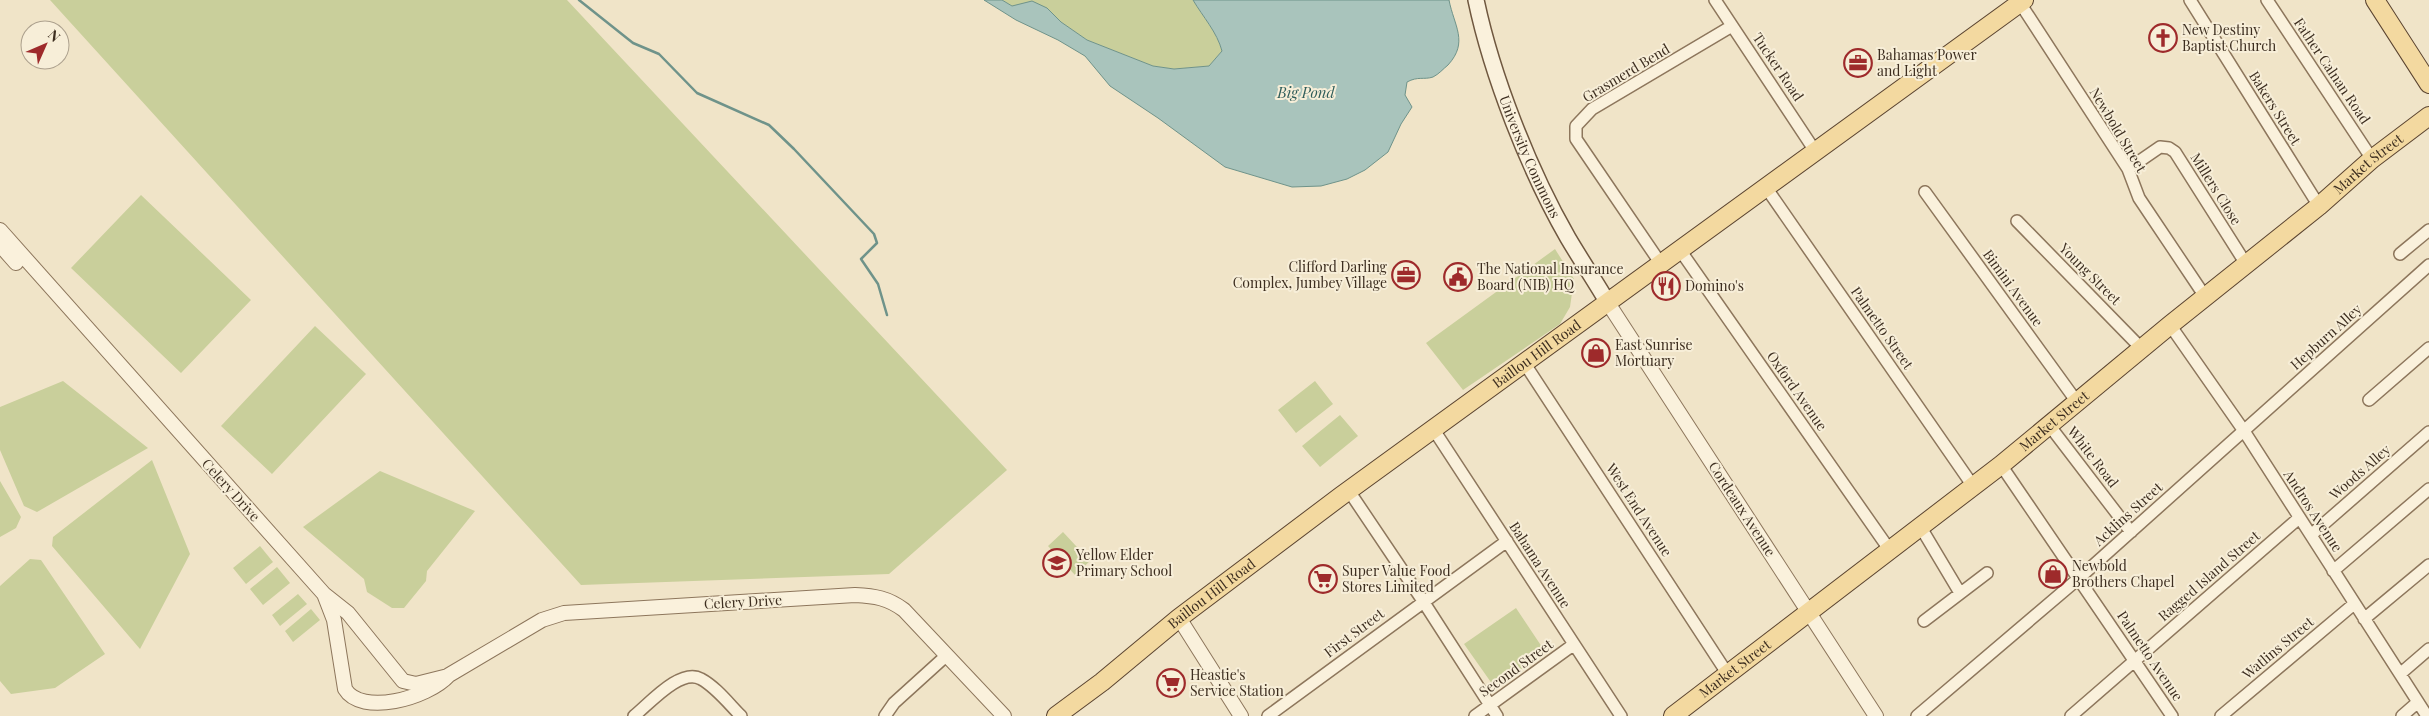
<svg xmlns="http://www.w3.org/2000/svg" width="2429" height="716" font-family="'Playfair Display',serif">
<rect width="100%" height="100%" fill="#f0e4c8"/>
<path fill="#c9cf9b" d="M50,0H567L1007,470L889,574L581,585Z
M1002,0H1193C1203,17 1217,32 1222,51L1209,66L1174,69L1153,66L1087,40L1061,22L1047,8L1012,6Z
M141,195L251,300L181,373L71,268Z
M1555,249L1574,279L1570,307L1560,324L1463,390L1426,343Z
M315,326L366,374L272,474L221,426Z
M63,381L148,448L37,512L24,506L0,450V407Z
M1315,381L1333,404L1296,433L1278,410Z
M1340,415L1358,436L1320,467L1302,446Z
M152,460L190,554L140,649L52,546L53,537Z
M380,471L475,511L427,571L426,581L404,608H392L367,592L364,579L303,527Z
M0,481L21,517L16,528L0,537Z
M1063,532L1090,561L1075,575L1048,546Z
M260,546L273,562L246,584L233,568Z
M30,559L41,560L105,654L55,688L11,694L0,681V586Z
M277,567L290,583L263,605L250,589Z
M298,594L307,604L280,626L272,615Z
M1516,608L1546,653L1495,688L1464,644Z
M311,609L320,620L293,642L285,631Z"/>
<path fill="#a9c4bc" stroke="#6f938a" d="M984,0H1002L1012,6L1032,1L1047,8L1061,22L1087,40L1153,66L1174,69L1209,66L1222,51C1217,32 1203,17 1193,0H1449C1454,26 1469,42 1448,65C1443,69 1439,74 1433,77C1424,80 1418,76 1407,82L1405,95L1412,107L1401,124L1388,152L1365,170L1347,179L1321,186L1292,187L1225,167L1158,118L1110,86L1085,56L1058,40L1016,20Z"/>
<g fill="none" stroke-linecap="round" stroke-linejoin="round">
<path stroke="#6f938a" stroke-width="2.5" d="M579,0L633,43L659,54L697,93L769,125L794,149L874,234L877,243L861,259L878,284L887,315"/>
<defs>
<path id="minor" d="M1715,0L1815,151
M2190,0L2319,206
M2267,0L2372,159
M2020,3L2128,169L2139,198L2206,298
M2128,169L2160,147L2169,148L2175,152L2246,264
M1765,186L1973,486
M1925,192L2077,402
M2017,221L2142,349
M1680,250L1889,549
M2400,254L2429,230
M1661,264L1576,139V126L1592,109L1732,26
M2170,325L2244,431L2427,716
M1525,364L1727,673
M2369,400L2429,348
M2049,425L2131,532
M1434,430L1621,716
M2001,465L2172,716
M1349,491L1423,601L1497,716
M1920,526L1960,593
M2311,535L2429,432
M2333,571L2429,489
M2364,619L2429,565
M1924,621L1987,573
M2400,674L2429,649
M634,716C649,704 681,667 701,679C716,687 729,704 741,716
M885,716L894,703L947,655
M1268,716L1507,541
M1475,716L1573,645
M1917,716L2078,579L2429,265
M2071,716L2299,518
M2221,716L2354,604
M2402,716L2418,702"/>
<path id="tertiary" d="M0,230L324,594L348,613L403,681L416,684L448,676
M0,245L16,263
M1608,303L1876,716
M324,594L334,620L345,689C361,716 427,699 449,675L542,620L564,613L855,595C875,596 888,598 904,610L1004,716
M1179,618L1241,716"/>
<g id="secondary">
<path id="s1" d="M1476,0C1492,76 1529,170 1568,238C1581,260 1595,281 1608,303"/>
</g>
<g id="primary">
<path d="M2375,0L2429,84"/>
<path id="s2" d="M1056,716L1102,682L1179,618L1341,496L2024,0"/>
<path id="s3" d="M1673,716L2001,465L2170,325L2319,206L2372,159L2429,116"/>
</g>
</defs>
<use href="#minor" stroke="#8d765c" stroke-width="14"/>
<use href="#tertiary" stroke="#8d765c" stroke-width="16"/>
<use href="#secondary" stroke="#6f573f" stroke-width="18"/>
<use href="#primary" stroke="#5b4430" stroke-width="20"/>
<use href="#minor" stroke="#faf1dc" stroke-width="11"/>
<use href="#tertiary" stroke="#faf1dc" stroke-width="14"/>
<use href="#secondary" stroke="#faf1dc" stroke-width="15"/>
<use href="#primary" stroke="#f3d9a0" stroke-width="18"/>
</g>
<defs>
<symbol id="church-ring" viewBox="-11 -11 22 22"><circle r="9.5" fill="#f7eed8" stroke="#9e2a2b" stroke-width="1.5"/><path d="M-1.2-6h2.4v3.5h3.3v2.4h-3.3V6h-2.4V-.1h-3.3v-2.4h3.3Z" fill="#9e2a2b"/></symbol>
<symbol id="office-ring" viewBox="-11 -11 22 22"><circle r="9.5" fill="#f7eed8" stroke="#9e2a2b" stroke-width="1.5"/><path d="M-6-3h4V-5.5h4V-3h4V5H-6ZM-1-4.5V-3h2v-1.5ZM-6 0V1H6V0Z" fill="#9e2a2b"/></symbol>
<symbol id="civic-ring" viewBox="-11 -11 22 22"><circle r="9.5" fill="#f7eed8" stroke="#9e2a2b" stroke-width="1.5"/><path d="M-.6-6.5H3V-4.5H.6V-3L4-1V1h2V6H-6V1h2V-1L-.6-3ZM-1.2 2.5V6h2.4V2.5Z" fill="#9e2a2b"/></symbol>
<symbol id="restaurant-ring" viewBox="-11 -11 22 22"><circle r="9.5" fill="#f7eed8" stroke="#9e2a2b" stroke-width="1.5"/><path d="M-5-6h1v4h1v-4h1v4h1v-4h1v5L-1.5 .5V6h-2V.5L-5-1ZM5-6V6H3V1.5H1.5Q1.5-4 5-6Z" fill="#9e2a2b"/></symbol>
<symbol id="shop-ring" viewBox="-11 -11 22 22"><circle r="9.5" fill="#f7eed8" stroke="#9e2a2b" stroke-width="1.5"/><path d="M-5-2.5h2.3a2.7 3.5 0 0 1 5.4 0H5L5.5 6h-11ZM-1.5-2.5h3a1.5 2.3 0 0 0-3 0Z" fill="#9e2a2b"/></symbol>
<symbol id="school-ring" viewBox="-11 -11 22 22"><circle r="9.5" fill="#f7eed8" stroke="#9e2a2b" stroke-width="1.5"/><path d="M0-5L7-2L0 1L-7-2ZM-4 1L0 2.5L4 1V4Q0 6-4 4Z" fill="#9e2a2b"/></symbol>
<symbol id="supermarket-ring" viewBox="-11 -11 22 22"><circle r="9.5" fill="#f7eed8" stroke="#9e2a2b" stroke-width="1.5"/><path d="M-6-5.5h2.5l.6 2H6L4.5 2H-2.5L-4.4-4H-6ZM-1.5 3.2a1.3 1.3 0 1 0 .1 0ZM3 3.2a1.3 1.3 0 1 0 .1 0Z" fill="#9e2a2b"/></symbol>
</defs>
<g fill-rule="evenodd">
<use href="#church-ring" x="2147" y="22" width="32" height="32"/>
<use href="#office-ring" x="1842" y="47" width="32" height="32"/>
<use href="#office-ring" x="1390" y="259" width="32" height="32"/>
<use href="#civic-ring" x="1442" y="261" width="32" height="32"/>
<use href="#restaurant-ring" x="1650" y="270" width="32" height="32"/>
<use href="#shop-ring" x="1580" y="337" width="32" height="32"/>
<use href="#school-ring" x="1041" y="547" width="32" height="32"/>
<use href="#shop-ring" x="2037" y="558" width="32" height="32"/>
<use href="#supermarket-ring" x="1307" y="563" width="32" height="32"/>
<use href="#supermarket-ring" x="1155" y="667" width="32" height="32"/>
</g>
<g text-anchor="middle" stroke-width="4" stroke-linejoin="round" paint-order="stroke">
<g font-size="14" fill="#3d2e20" stroke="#f7eed8" text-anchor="start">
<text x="2182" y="35">New Destiny<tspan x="2182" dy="16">Baptist Church</tspan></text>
<text x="1877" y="60">Bahamas Power<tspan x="1877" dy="16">and Light</tspan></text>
<text x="1387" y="272" text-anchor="end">Clifford Darling<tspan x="1387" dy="16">Complex, Jumbey Village</tspan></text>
<text x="1477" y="274">The National Insurance<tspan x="1477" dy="16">Board (NIB) HQ</tspan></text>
<text x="1685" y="291">Domino's</text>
<text x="1615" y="350">East Sunrise<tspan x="1615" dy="16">Mortuary</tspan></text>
<text x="1076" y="560">Yellow Elder<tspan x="1076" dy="16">Primary School</tspan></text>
<text x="2072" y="571">Newbold<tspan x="2072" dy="16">Brothers Chapel</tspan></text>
<text x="1342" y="576">Super Value Food<tspan x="1342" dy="16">Stores Limited</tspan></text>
<text x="1190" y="680">Heastie's<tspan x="1190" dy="16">Service Station</tspan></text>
</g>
<g font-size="14" fill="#3d2e20" stroke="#f7eed8">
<text transform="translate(1778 67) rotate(56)" y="5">Tucker Road</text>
<text transform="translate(2332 71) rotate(56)" y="5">Father Calnan Road</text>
<text transform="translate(1626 73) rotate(-31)" y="5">Grasmerd Bend</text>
<text transform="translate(2275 108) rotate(58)" y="5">Bakers Street</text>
<text transform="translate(2118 130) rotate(59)" y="5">Newbold Street</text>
<text dy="5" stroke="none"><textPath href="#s1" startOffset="166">University Commons</textPath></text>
<text dy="5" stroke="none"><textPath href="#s3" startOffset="888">Market Street</textPath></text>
<text transform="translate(2216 189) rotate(58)" y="5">Millers Close</text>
<text transform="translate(2090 274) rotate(45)" y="5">Young Street</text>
<text transform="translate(2013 288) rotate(54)" y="5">Bimini Avenue</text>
<text transform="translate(1882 328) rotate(55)" y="5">Palmetto Street</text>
<text transform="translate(2326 337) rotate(-42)" y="5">Hepburn Alley</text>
<text dy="5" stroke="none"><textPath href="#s2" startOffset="602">Baillou Hill Road</textPath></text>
<text transform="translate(1797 391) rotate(55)" y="5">Oxford Avenue</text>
<text dy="5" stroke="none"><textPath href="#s3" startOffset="482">Market Street</textPath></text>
<text transform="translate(2093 457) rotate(52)" y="5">White Road</text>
<text transform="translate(2360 472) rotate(-41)" y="5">Woods Alley</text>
<text transform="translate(231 490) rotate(48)" y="5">Celery Drive</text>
<text transform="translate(1742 509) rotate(57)" y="5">Cordeaux Avenue</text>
<text transform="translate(1639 510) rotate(57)" y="5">West End Avenue</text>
<text transform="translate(2313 511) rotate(57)" y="5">Andros Avenue</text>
<text transform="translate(2128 514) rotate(-42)" y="5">Acklins Street</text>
<text transform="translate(1540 565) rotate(57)" y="5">Bahama Avenue</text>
<text transform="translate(2209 576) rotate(-41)" y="5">Ragged Island Street</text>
<text dy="5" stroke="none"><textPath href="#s2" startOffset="198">Baillou Hill Road</textPath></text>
<text transform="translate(743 602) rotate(-3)" y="5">Celery Drive</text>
<text transform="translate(1354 633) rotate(-37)" y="5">First Street</text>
<text transform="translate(2278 648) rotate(-40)" y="5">Watlins Street</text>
<text transform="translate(2150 656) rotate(56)" y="5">Palmetto Avenue</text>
<text transform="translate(1516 668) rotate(-36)" y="5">Second Street</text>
<text dy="5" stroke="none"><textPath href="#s3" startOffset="78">Market Street</textPath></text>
</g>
<g font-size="15" font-style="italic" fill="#2f5d5a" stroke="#f7eed8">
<text x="1306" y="98">Big Pond</text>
</g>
</g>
<g transform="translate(45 45) rotate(45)"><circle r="24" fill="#f7eed8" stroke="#ada18e"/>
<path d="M0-4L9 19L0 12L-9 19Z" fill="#9e2a2b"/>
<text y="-8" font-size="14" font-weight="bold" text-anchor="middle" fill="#3d2e20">N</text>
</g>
</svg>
